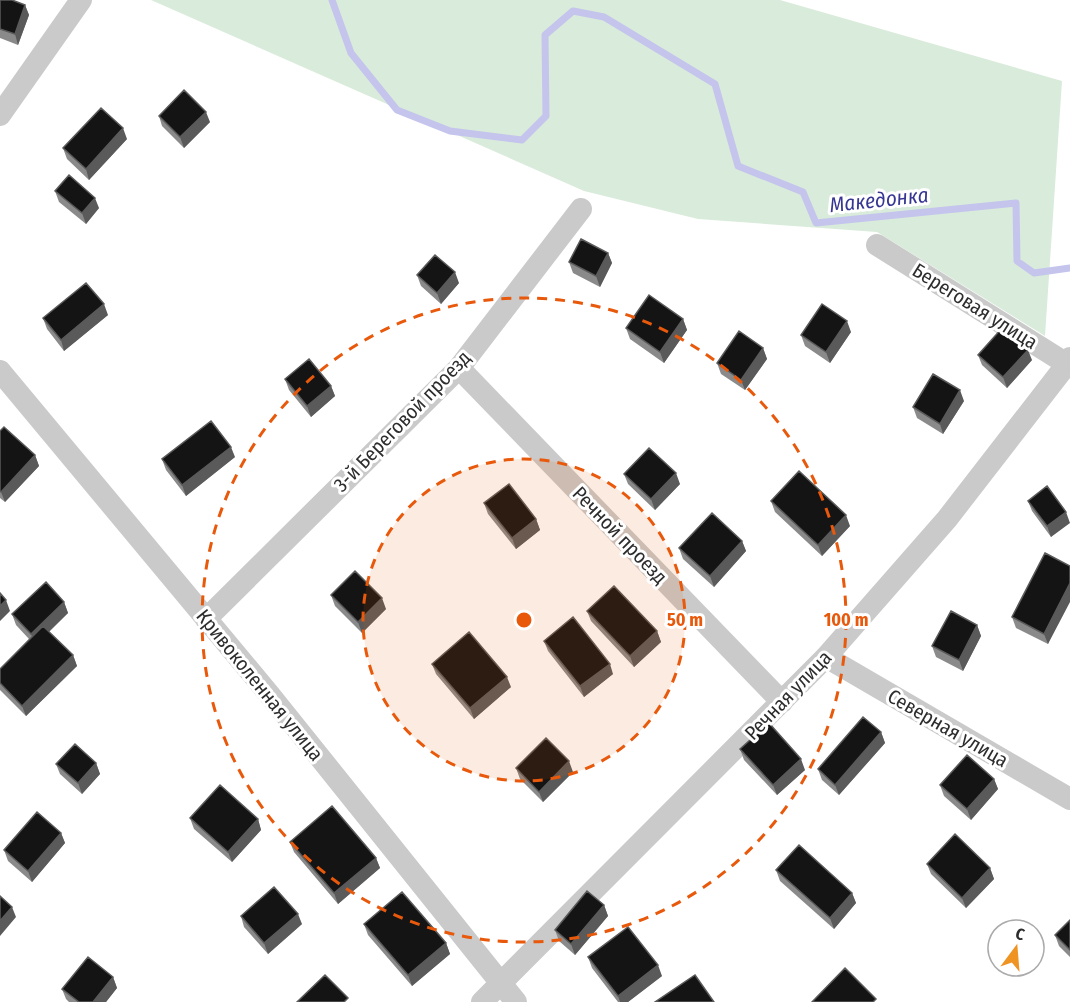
<svg xmlns="http://www.w3.org/2000/svg" width="1070" height="1002" font-family="'Fira Sans Condensed',sans-serif">
<rect width="100%" height="100%" fill="#fff"/>
<path fill="#d9ebda" d="M151,0H780L1062,81L1045,336L877,232L698,219L584,191Z"/>
<g fill="none" stroke-linecap="round" stroke-linejoin="round">
<path stroke="#c4c4ed" stroke-width="7" d="M332,0L351,53L397,110L450,131L522,140L546,116L545,35L573,11L604,17L715,84L738,166L803,192L816,223L1016,203L1017,261L1034,273L1070,268"/>
<path stroke="#cacaca" stroke-width="22" d="M0,115L81,0
M877,245L1067,364L1070,358
M459,368L782,702
M0,371L269,694L516,1002
M206,619L459,368L581,209
M826,657L1070,799
M482,1002L826,657L947,519L1067,364"/>
</g>
<path fill="#8a8a8a" d="M0,0L25,5L29,15L18,45L0,38Z
M159,116L210,122L184,148L162,126Z
M127,139L89,180L67,159L63,148Z
M55,191L99,208L86,224L59,202Z
M608,253L612,263L600,287L573,273L569,262Z
M417,275L459,283L441,304L421,286Z
M108,315L64,351L47,329L43,318Z
M683,319L687,330L664,363L630,339L626,328Z
M851,332L830,363L805,346L801,335Z
M763,348L767,359L745,390L721,374L717,363Z
M978,355L1032,360L1007,388L982,365Z
M285,379L331,386L335,396L311,417L289,390Z
M964,401L943,434L917,418L913,407Z
M0,431L35,455L39,466L5,502L0,498Z
M235,457L186,496L166,470L162,459Z
M624,474L680,484L655,510L628,484Z
M771,501L850,526L822,556L775,512Z
M1028,501L1066,512L1051,537L1032,511Z
M484,503L536,519L540,530L516,549L488,514Z
M742,541L746,551L714,587L683,559L679,548Z
M1070,566L1048,644L1016,628L1012,617Z
M331,595L386,609L362,633L335,606Z
M64,602L68,613L49,632L73,655L77,666L26,716L0,690V669L29,639L16,625L12,614Z
M587,611L657,631L661,642L634,667L591,621Z
M977,625L981,636L963,671L936,657L932,646Z
M544,641L613,674L584,697L548,651Z
M432,664L511,687L474,719L436,674Z
M881,732L885,743L839,795L822,780L818,769Z
M740,749L805,770L777,795L744,760Z
M96,763L100,774L82,794L60,774L56,764Z
M516,768L573,772L543,802L520,779Z
M994,779L998,789L971,820L944,796L940,785Z
M190,818L258,819L261,830L232,862L194,829Z
M61,833L65,843L32,882L8,861L4,850Z
M290,842L376,858L380,868L338,904L294,852Z
M927,864L990,868L994,879L966,908L931,874Z
M776,870L852,893L856,903L834,929L780,881Z
M604,905L608,916L575,955L559,941L555,930Z
M241,916L302,924L268,954L244,927Z
M1070,920V957L1059,946L1055,935Z
M364,924L446,943L450,954L412,986L368,935Z
M588,957L662,976L628,1002H618L592,968Z
M113,977L117,988L106,1002H69L66,999L62,989Z"/>
<path fill="#5a5a5a" d="M25,5L29,15L18,45L15,34Z
M206,112L210,122L184,148L180,137Z
M123,128L127,139L89,180L86,169Z
M95,198L99,208L86,224L82,213Z
M608,253L612,263L600,287L596,276Z
M455,272L459,283L441,304L437,293Z
M104,304L108,315L64,351L61,340Z
M683,319L687,330L664,363L660,352Z
M847,321L851,332L830,363L826,352Z
M763,348L767,359L745,390L741,380Z
M1028,350L1032,360L1007,388L1003,377Z
M331,386L335,396L311,417L307,406Z
M960,390L964,401L943,434L940,424Z
M231,447L235,457L186,496L182,485Z
M35,455L39,466L5,502L1,492Z
M676,473L680,484L655,510L651,499Z
M1066,512L1070,523L1051,537L1047,526Z
M846,515L850,526L822,556L818,545Z
M536,519L540,530L516,549L512,538Z
M742,541L746,551L714,587L710,576Z
M1070,583V602L1048,644L1044,634Z
M382,598L386,609L362,633L358,622Z
M6,600L10,611L0,621V606Z
M64,602L68,613L35,645L31,634Z
M977,625L981,636L963,671L959,660Z
M657,631L661,642L634,667L630,656Z
M73,655L77,666L26,716L22,706Z
M610,664L613,674L584,697L580,686Z
M507,677L511,687L474,719L470,708Z
M881,732L885,743L839,795L835,785Z
M801,759L805,770L777,795L773,785Z
M569,761L573,772L543,802L539,792Z
M96,763L100,774L82,794L78,783Z
M994,779L998,789L971,820L967,809Z
M258,819L261,830L232,862L228,852Z
M61,833L65,843L32,882L28,871Z
M376,858L380,868L338,904L334,893Z
M990,868L994,879L966,908L962,898Z
M852,893L856,903L834,929L830,918Z
M604,905L608,916L575,955L571,944Z
M12,907L16,917L0,936V921Z
M298,914L302,924L268,954L264,943Z
M446,943L450,954L412,986L408,975Z
M658,965L662,976L628,1002H620L618,996Z
M113,977L117,988L106,1002H93Z"/>
<path fill="#141414" stroke="#5a5a5a" stroke-width="1.5" d="M0,0H12L25,5L15,34L0,29Z
M184,90L206,112L180,137L159,116Z
M101,108L123,128L86,169L63,148Z
M69,175L95,198L82,213L55,191Z
M581,239L608,253L596,276L569,262Z
M435,255L455,272L437,293L417,275Z
M86,283L104,304L61,340L43,318Z
M649,295L683,319L660,352L626,328Z
M822,304L847,321L826,352L801,335Z
M1003,327L1028,350L1003,377L978,355Z
M739,331L763,348L741,380L717,363Z
M309,359L331,386L307,406L285,379Z
M933,374L960,390L940,424L913,407Z
M211,421L231,447L182,485L162,459Z
M4,427L35,455L1,492L0,491V431Z
M649,448L676,473L651,499L624,474Z
M799,471L846,515L818,545L771,501Z
M509,484L536,519L512,538L484,503Z
M1047,486L1066,512L1047,526L1028,501Z
M712,513L742,541L710,576L679,548Z
M1045,553L1070,566V583L1044,634L1012,617Z
M355,571L382,598L358,622L331,595Z
M46,582L64,602L31,634L12,614Z
M614,586L657,631L630,656L587,611Z
M0,593L6,600L0,606Z
M951,611L977,625L959,660L932,646Z
M573,617L610,664L580,686L544,641Z
M43,626L73,655L22,706L0,683V669Z
M469,632L507,677L470,708L432,664Z
M863,717L881,732L835,785L818,769Z
M769,723L801,759L773,785L740,749Z
M546,738L569,761L539,792L516,768Z
M75,744L96,763L78,783L56,764Z
M967,755L994,779L967,809L940,785Z
M220,785L258,819L228,852L190,818Z
M332,806L376,858L334,893L290,842Z
M37,812L61,833L28,871L4,850Z
M955,834L990,868L962,898L927,864Z
M799,845L852,893L830,918L776,870Z
M274,887L298,914L264,943L241,916Z
M587,891L604,905L571,944L555,930Z
M402,892L446,943L408,975L364,924Z
M0,896L12,907L0,921Z
M1070,920V950L1055,935Z
M628,927L658,965L618,996L588,957Z
M88,957L113,977L93,1002H79L62,989Z
M845,968L876,999L873,1002H812Z
M325,975L348,998L344,1002H297Z
M695,975L714,1002H655Z"/>
<circle cx="524" cy="620" r="161" fill="#e8590c" fill-opacity=".12"/>
<g fill="none" stroke="#e8590c" stroke-width="3" stroke-dasharray="10 8">
<circle cx="524" cy="620" r="161"/>
<circle cx="524" cy="620" r="322"/>
</g>
<g text-anchor="middle" stroke-width="6" stroke-linejoin="round" paint-order="stroke">
<g font-size="20" fill="#2d2d2d" stroke="#fff">
<text transform="translate(975 306) rotate(32)" y="7">Береговая улица</text>
<text transform="translate(402 421) rotate(-46)" y="7">3-й Береговой проезд</text>
<text transform="translate(620 535) rotate(46)" y="7">Речной проезд</text>
<text transform="translate(260 685) rotate(51)" y="7">Кривоколенная улица</text>
<text transform="translate(788 695) rotate(-46)" y="7">Речная улица</text>
<text transform="translate(948 728) rotate(30)" y="7">Северная улица</text>
</g>
<g font-size="21" font-style="italic" fill="#373793" stroke="#fff">
<text transform="translate(879 200) rotate(-6)" y="7">Македонка</text>
</g>
</g>
<circle cx="524" cy="620" r="9" fill="#e8590c" stroke="#fff" stroke-width="3"/>
<g font-size="18" text-anchor="middle" font-weight="bold" fill="#e8590c" stroke="#fff" stroke-width="6" stroke-linejoin="round" paint-order="stroke">
<text x="685" y="626">50 m</text>
<text x="846" y="626">100 m</text>
</g>
<g transform="translate(1016 948) rotate(16)"><circle r="28" fill="#ffffff" stroke="#ababab" stroke-width="1.5"/>
<path d="M0-4.5L10 22L0 15L-10 22Z" fill="#ef9323"/>
<text y="-9" font-size="16" font-weight="bold" text-anchor="middle" fill="#2d2d2d">С</text>
</g>
</svg>
